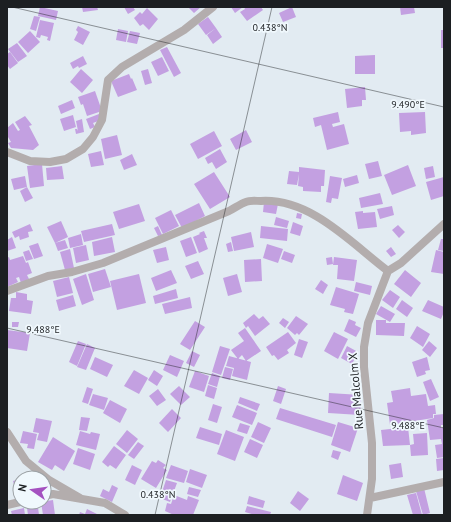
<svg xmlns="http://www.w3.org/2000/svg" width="451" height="522" font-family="'PT Sans',sans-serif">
<rect width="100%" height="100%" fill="#e2ebf2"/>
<path fill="#c3a0e1" d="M40,7L58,11L56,20L38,16Z
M82,7H97L98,10L83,12Z
M124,7H133L135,10L128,14Z
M188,7H201L194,13Z
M231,7H243L235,13Z
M244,7H261L263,10L247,21L240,12L245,9Z
M292,7L296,17L283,22L279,13Z
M400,7H414L415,13L401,15Z
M147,8L158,19L149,30L143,24L140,26L134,18L140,12L142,14Z
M34,16L40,17L36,31L30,29Z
M208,17L216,28L206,35L198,24Z
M40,20L54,23L50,41L47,40L48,37L41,35L40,38L36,37Z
M78,26L90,32L83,45L74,40L78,32L76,30Z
M216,28L222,37L213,44L207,35Z
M118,29L128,31L126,42L116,40Z
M441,30H444V48H441Z
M30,31L40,42L28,53L18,42Z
M130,31L140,33L137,44L127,42Z
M17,43L27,56L18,62L8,49Z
M167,47L181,73L174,77L160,50Z
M10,52L18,63L10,69L7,65V54Z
M375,55V74H355V56Z
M83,56L87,64L79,68L78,66L73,69L70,63Z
M162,57L169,71L158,76L151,62Z
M81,69L93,80L82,93L70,82Z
M148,69L152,83L145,85L141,71Z
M129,74L131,79L132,78L137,90L118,97L111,81Z
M365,87L366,100H362V106L347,108L345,89Z
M95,91L102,111L87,116L83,104L81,105L78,97Z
M72,100L75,108L61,114L58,106Z
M338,112L340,122L332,124L333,127L344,124L349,144L327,150L321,125L315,127L313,118Z
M425,112L426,133L411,135V131L400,132L399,113Z
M99,114L101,120L93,123L95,127L90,129L86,119Z
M73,115L76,127L64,131L60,119Z
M25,116L32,125L29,126L39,145L33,150L11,148L8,143L11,142L8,137H7V128L13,123L18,131L20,130L15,122Z
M82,119L84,132L76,134L75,129H77L78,131L76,121Z
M246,130L252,142L236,150L230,139Z
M214,131L222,146L198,159L190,144Z
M117,135L122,155L105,159L101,139Z
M220,149L227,162L216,169L212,162L208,164L205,158Z
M101,151L104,165L91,167L88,154Z
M132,154L137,165L124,170L120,160Z
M378,161L382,176L369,179L365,164Z
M42,164L44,186L30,188L27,166Z
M408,165L416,186L392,195L384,175Z
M62,166L64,179L47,180L46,168Z
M433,166L435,177L426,179L424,168Z
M299,167L325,170L324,186H321V192L303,191V187L298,186L299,174L297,185L287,184L289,171L299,172Z
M214,172L230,197L210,209L194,184Z
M357,175L359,183L345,187L343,179Z
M25,176L27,187L14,190L11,179Z
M330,176L342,178L338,199L332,198L331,203L326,202Z
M444,177V196L431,200L426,182Z
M27,187L33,198L25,202L20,191Z
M380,193L383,204L361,208L359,198Z
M264,202L278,204L276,214L263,212Z
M199,203L205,216L182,228L175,215Z
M139,204L145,221L119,229L113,212Z
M392,206L394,215L380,219L377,209Z
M171,210L179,226L163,234L155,218Z
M363,211V213L375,212L377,227L358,229L355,212Z
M297,213L302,214L301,219L296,218Z
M276,217L289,221L287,228L274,225Z
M61,221L68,237L55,243L47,227Z
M293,222L303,226L300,236L290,233Z
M30,224L33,231L28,232L29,237L20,240L19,236L15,238L12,232Z
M112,224L115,235L84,242L81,231Z
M398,225L405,232L399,238L392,230Z
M158,226L162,235L158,236L154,228Z
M261,226L288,229L287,241L260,238Z
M204,231L207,238H204L208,249L199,253L193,237L200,234L199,233Z
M251,232L254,247L234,251L231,237Z
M81,234L83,245L70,248L68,238Z
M12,237L16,248L7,251V240Z
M112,237L115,252L94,256L92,242Z
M191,237L197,253L186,257L180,241Z
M441,239H444V251L438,250Z
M65,240L68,248L58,251L55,243Z
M231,242L233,251L228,252L226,244Z
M38,243L43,256L34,259L29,246Z
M267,244L283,249L278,263L263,258Z
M86,245L89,260L76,263L73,248Z
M166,247L169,260L157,263L153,250Z
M391,247L396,254L391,257L386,251Z
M70,249L74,268L65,270L60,252Z
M29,250L33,259L26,261L23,252Z
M436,250L444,252V274L431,272Z
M284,251L295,255L292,263L281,259Z
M23,256L26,263L28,262L32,273L27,275L29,279L21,283L19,277L16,278L18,282L7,287V258L9,257L10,260Z
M332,257L333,264L327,265L326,258Z
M334,257L357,260L354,281L337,279L338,265H333Z
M261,259L262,281L245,282L244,260Z
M198,261L204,274L191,279L185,266Z
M105,269L111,287L93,292L88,274Z
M171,270L177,283L156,291L151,278Z
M405,270L421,283L411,297L394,284Z
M86,274L94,300L82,305L73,279Z
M139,274L146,303L117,310L110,281Z
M237,274L242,292L228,296L223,278Z
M69,277L73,293L57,297L53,281Z
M321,280L328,285L323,294L315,289Z
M356,282L372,286L370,295L354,291Z
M336,287L359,294L353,314L344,312L345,309L330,305Z
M176,289L178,298L155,304L153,296Z
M390,290L400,297L393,308L382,300Z
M16,292L27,294V300L33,301L31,314L9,311L11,298H16Z
M73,295L76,306L59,311L56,300Z
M190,297L192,308L165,314L162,304Z
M402,300L413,308L407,317L396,309Z
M428,300L444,307V312L441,319L422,311Z
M381,306L395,314L390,322L376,314Z
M254,314L259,319L263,316L270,324L255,336L248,326L246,328L243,323Z
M296,316L308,324L299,335L297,333L295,335L287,328Z
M283,318L289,322L285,328L279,323Z
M349,319L356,322L355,325L361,328L356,337L344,331Z
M376,320H386V323H405L404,336L376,335Z
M195,321L205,327L190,350L180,344Z
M12,322H19L18,327H12Z
M417,326L430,334L423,347L410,338Z
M245,328L261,351L246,361L242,355L238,359L231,350L244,341L238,333Z
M7,330L30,333L27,351L7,348Z
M288,332L296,343L287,350L289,353L278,360L274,355L272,356L266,347Z
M334,332L348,339L338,359L324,351Z
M299,339L308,342L302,358L294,355Z
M78,341L86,344L77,366L69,362Z
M429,341L437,348L430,357L422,350Z
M87,344L95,348L86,370L77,367Z
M220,346L230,349L221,375L212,372Z
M347,346L358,352L352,364L341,358Z
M192,351L200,355L194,367L186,363Z
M170,355L184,361L177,377L163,370Z
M229,356L251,362L247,380L232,376L234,368L226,366Z
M95,357L113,365L107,377L90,369Z
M427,357L430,370L425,371L426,374L417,377L412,362Z
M225,367L233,369L230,380L222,378Z
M134,370L148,378L139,394L124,386Z
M154,370L163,376L157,386L148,380Z
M195,371L209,376L204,392L189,387Z
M212,373L220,376L217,387L208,384Z
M431,379L439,397L430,401L423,382Z
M208,385L217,388L214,399L205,396Z
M179,386L190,397L181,405L170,394Z
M278,386L286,389L281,404L273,401Z
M87,387L93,389L88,404L82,402Z
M410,388L411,396L426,394L428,406L435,405L436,414H433V418L390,425L387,403L393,402L391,391Z
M158,389L166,400L157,406L149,396Z
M329,393L361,395L360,415L328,413Z
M93,394L108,398L104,410L89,405Z
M240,397L260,404L257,411L238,403Z
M110,400L127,409L120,423L103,413Z
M213,404L222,407L217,423L208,420Z
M237,405L257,413L252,425L232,417Z
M280,408L336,425L332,437L276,419Z
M172,409L181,418L168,432L159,423Z
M444,414V425H441V428L444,427V457L437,458L435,445L442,444L441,439L430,440L427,420L434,418V415Z
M81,417L90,418L87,431L79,430Z
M36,418L52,421L47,442L37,440L39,433L33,432Z
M258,422L271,428L264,443L251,437Z
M338,422L358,428L350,452L331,445Z
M240,423L250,426L247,434L237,431Z
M200,427L222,434L219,445L196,438Z
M408,427L410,445L383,446L381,430Z
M127,430L138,439L127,453L116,444Z
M226,430L244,437L235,461L217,454Z
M23,431L37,434L34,449L27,448L28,444L20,443Z
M80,431L90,434L91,432L100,434L96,450L76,445Z
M427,433L428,455L411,456L410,445L414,444L413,434Z
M53,437L75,451L64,471L55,465L52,470L38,462Z
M250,439L263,445L257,458L244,452Z
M138,442L144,446L134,459L128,455Z
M114,446L126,455L116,469L110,465L108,467L102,462Z
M78,448L95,454L90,470L73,464Z
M333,450L341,452L338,460L331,457Z
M444,458V470L437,471L436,459Z
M158,460L166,465L163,468L167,470L156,488L141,479L152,461L156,463Z
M401,463L403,477L391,479L389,465Z
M132,465L142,470L135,485L125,480Z
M171,465L188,471L184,483L166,478Z
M190,469L207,475L202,488L186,482Z
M343,475L363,483L357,501L337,494Z
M20,479V491L16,492L13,481Z
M166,480L177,483L170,502L160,498Z
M112,485L118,488L112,502L100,496L103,489L109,492Z
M189,487L201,490L198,497L187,494Z
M424,488L430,513L423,515L416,491Z
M298,491L309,499L300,511L290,503Z
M416,493L422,515H413L407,495Z
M174,495L187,500L188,496L199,500L193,515H174L165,511L167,503L171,504Z
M249,496L265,501L263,508L247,504Z
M53,500L55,515H43L41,502Z
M247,506L271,512L270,515H255L245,512Z
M38,507L39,515H28L27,508Z
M24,508L25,515H12L11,511Z
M87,509L99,515H79L80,512L85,514Z"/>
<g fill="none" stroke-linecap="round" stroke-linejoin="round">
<path stroke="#b3adad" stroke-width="8" d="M7,152L30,161L50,162L66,159L83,149L93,137L102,120L108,80L122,67L184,30L213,7
M7,291L48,276L72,272L103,263L229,211C235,208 240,204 246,202C250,200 256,201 261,201C311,198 352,244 388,271
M7,432L26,461L49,480L80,498
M44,496L53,494L105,503L125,515
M370,498L444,482
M7,505L20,502
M367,515L372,479V443L364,367V347L368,323L388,271L401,263L444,224"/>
</g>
<path fill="none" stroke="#1c1f22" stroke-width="1" stroke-opacity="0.45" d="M12,7L444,107M7,328L444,428M155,515L272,7"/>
<g text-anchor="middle" stroke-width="3.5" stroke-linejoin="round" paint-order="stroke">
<g font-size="12" fill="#1c1f22" stroke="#f0f8fd">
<text transform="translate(356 391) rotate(-95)" y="4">Rue Malcolm X</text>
</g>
</g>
<g font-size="10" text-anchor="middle" fill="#1c1f22" stroke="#f0f8fd" stroke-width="3.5" stroke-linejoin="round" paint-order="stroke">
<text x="270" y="31">0.438°N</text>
<text x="408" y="108">9.490°E</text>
<text x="43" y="333">9.488°E</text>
<text x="408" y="429">9.488°E</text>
<text x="158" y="498">0.438°N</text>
</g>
<rect width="451" height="522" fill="none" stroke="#1c1f22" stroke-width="16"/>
<g transform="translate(32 490) rotate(283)"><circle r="19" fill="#f0f8fd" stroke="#9ba1a5"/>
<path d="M0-3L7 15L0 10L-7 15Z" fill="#a451c0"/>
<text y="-6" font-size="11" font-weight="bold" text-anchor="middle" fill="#1c1f22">N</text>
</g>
</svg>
